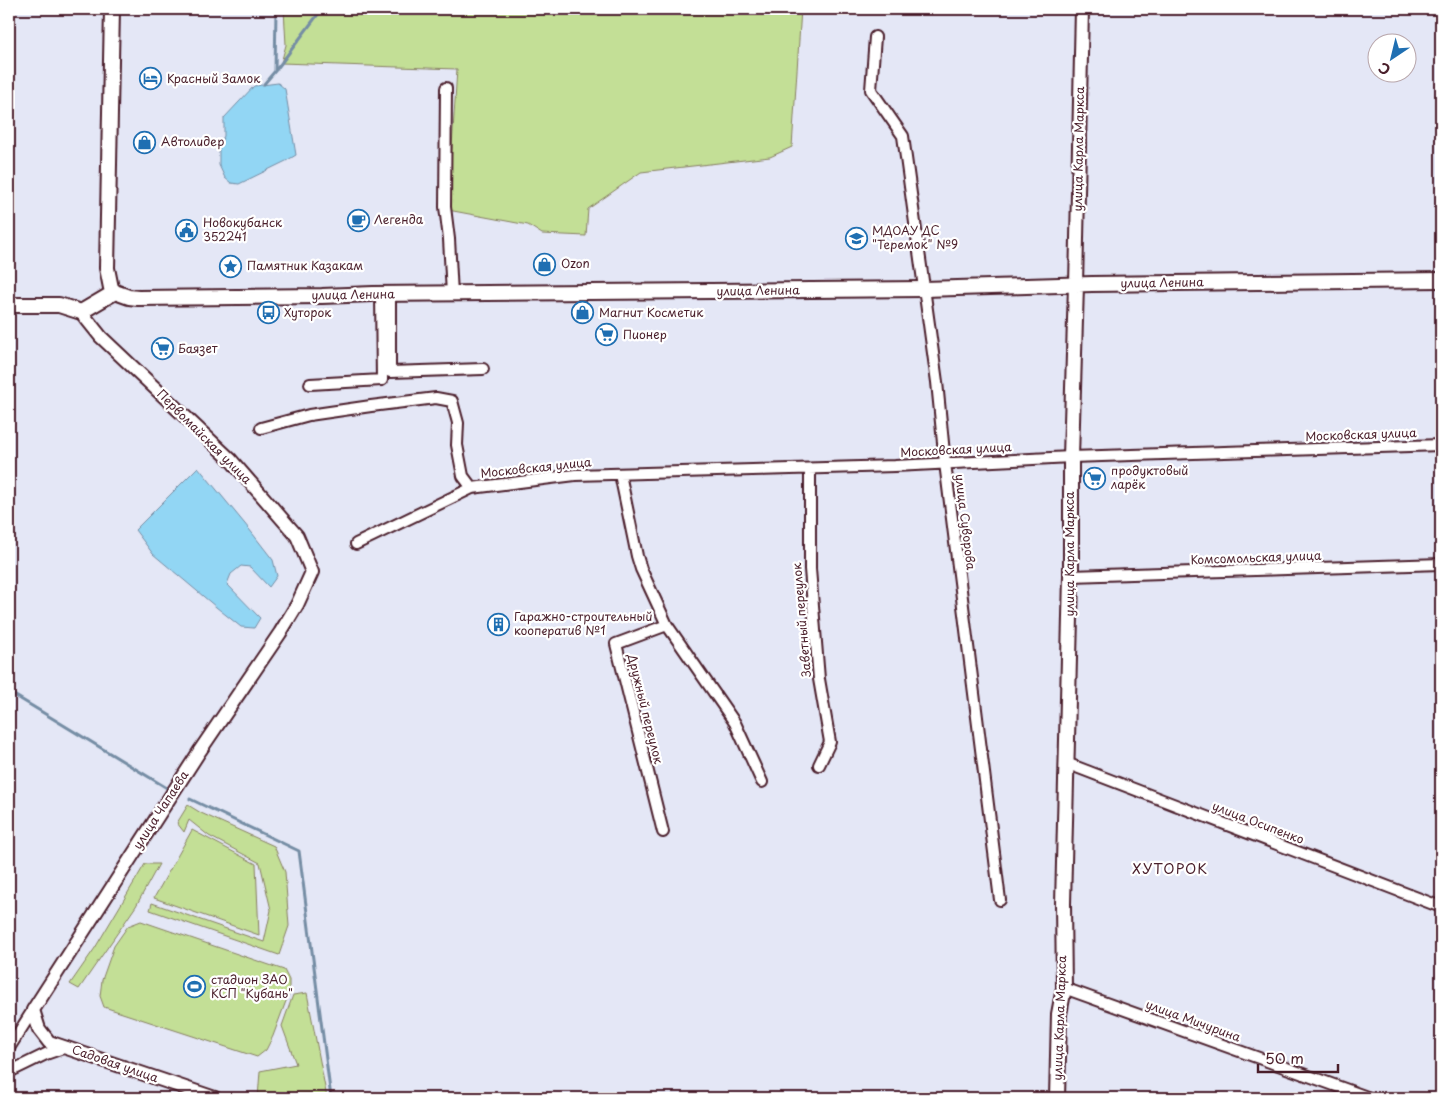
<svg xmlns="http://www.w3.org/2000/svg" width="1450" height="1107" font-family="'Playpen Sans',sans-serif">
<rect width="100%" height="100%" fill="#e4e7f6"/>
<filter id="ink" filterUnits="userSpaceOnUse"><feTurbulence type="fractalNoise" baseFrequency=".02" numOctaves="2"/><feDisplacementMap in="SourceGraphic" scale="10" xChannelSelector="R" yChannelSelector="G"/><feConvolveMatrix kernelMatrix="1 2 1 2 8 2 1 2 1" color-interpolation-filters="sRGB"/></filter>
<g filter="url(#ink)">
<path fill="#c3df96" stroke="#867f60" d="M284,9H801L792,147L770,157L641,172L588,209L586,236L542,234L528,225L448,210L457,69L281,63L286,45Z
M188,805L201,813L274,846L285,872L289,926L279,955L150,910L152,903L264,942L271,910L260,863L209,836L189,820L184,832L177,823Z
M192,830L256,864L259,935L154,898Z
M145,864H159L136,906L79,989L70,984L95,948Z
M141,921L284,970L289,980V993L273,1036L266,1050L257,1057L104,1007L100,996L102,980L114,946L128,926Z
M307,993L327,1098H258L260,1071L296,1064L282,1026L293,995Z"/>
<path fill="#92d6f4" stroke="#758da4" d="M278,83L285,89L296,155L286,161L239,184L231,183L225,178L219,165V146L224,136V118L254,86Z
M198,467L249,529L273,560L277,576L269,587L250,567L241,566L231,574L227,584L260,618L254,628L241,627L216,607L153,554L135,530Z"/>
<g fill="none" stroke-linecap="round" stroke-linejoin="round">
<path stroke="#758da4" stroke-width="3" d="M276,70L322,9
M264,84L275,71L276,9
M9,692L167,788
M190,799L299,851L331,1098"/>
<defs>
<path id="minor" d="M875,37L871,90L903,136L937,382L945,463L1000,900
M446,88L445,207L449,239L452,294
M390,294V372L483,369
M310,384L382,380L381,294
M261,428L309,415L371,406L436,398L452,401L458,423L457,445L463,476L472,488L575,475L895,466L1071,457L1441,445
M810,469V569L819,679L830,742L819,765
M620,474L637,556L641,569L667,625L735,723L762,782
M356,544L472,488
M1071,576L1441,564
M1066,763L1441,907
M663,832L616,644L667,625
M1064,988L1370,1098
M9,1048L33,1010
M9,1072L46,1054L66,1047"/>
<path id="tertiary" d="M1076,285L1082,9
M81,312L101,337L230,459L297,536L312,572L297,605L280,633L199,752L33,1010L39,1029L49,1042L215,1098"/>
<path id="secondary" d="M112,9L107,268L111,288L115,292
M9,305H59L81,312L115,292L129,297L138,298L322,296L373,294L924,289L1092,284L1441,280
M1057,1098L1059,1014L1064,988L1063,904L1071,576V457L1076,285"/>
</defs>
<use href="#minor" stroke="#4a1f2b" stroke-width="14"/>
<use href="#tertiary" stroke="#4a1f2b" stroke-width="16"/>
<use href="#secondary" stroke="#4a1f2b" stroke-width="18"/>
<use href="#minor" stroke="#fff" stroke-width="10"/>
<use href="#tertiary" stroke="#fff" stroke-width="12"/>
<use href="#secondary" stroke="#fff" stroke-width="14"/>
</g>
</g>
<defs>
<symbol id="hotel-ring" viewBox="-11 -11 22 22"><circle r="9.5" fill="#fff" stroke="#1f6fb2" stroke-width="1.5"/><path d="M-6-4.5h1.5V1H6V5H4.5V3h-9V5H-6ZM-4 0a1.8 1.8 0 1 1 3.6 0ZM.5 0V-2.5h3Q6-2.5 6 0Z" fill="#1f6fb2"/></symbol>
<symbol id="shop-ring" viewBox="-11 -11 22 22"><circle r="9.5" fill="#fff" stroke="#1f6fb2" stroke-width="1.5"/><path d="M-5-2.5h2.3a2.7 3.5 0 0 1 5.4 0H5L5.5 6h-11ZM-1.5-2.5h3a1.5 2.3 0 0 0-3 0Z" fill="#1f6fb2"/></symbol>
<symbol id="cafe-ring" viewBox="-11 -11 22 22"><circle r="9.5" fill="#fff" stroke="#1f6fb2" stroke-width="1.5"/><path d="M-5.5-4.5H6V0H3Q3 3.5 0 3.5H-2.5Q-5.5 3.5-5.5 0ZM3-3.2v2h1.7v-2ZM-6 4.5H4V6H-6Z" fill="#1f6fb2"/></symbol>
<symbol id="civic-ring" viewBox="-11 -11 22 22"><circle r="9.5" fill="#fff" stroke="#1f6fb2" stroke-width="1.5"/><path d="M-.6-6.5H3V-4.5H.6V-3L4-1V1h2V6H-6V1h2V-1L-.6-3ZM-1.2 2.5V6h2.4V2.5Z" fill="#1f6fb2"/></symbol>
<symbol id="school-ring" viewBox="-11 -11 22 22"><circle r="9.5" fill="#fff" stroke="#1f6fb2" stroke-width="1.5"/><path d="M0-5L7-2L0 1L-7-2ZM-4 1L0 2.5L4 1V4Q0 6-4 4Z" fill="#1f6fb2"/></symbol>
<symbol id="sight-ring" viewBox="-11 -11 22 22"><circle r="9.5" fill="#fff" stroke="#1f6fb2" stroke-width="1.5"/><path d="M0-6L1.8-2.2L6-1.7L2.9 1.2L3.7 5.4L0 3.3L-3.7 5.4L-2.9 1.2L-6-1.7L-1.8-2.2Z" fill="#1f6fb2"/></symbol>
<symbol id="bus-ring" viewBox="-11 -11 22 22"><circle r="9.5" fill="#fff" stroke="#1f6fb2" stroke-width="1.5"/><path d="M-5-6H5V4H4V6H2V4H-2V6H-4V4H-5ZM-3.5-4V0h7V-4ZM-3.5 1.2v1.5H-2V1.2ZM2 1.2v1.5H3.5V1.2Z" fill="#1f6fb2"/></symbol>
<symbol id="supermarket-ring" viewBox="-11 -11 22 22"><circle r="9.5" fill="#fff" stroke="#1f6fb2" stroke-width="1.5"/><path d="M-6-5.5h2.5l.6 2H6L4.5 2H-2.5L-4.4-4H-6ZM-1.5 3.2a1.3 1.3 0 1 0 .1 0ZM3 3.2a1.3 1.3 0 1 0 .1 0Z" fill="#1f6fb2"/></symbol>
<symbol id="building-ring" viewBox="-11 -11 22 22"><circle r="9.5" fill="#fff" stroke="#1f6fb2" stroke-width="1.5"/><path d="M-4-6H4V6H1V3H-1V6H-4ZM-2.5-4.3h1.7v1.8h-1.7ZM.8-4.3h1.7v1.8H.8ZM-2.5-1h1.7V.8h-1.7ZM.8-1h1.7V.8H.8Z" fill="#1f6fb2"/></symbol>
<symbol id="stadium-ring" viewBox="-11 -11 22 22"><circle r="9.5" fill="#fff" stroke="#1f6fb2" stroke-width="1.5"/><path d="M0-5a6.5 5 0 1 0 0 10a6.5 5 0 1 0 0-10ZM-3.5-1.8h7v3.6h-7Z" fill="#1f6fb2"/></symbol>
</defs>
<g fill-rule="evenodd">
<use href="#hotel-ring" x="138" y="66" width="25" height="25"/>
<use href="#shop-ring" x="132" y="130" width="25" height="25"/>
<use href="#cafe-ring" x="346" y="208" width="25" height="25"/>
<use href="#civic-ring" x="174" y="218" width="25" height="25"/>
<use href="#school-ring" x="844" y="226" width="25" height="25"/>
<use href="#shop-ring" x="532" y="252" width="25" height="25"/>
<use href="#sight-ring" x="218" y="254" width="25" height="25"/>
<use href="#bus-ring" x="256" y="300" width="25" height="25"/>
<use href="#shop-ring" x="570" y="300" width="25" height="25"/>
<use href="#supermarket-ring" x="594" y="322" width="25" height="25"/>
<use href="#supermarket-ring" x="150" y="336" width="25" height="25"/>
<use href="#supermarket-ring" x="1082" y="466" width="25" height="25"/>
<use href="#building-ring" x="486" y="612" width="25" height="25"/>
<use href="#stadium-ring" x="182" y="974" width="25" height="25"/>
</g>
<g text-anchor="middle" stroke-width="4.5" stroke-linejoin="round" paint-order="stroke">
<g font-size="12" fill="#4a1f2b" stroke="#fff" text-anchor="start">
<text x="167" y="83">Красный Замок</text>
<text x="161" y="146">Автолидер</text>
<text x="374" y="224">Легенда</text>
<text x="203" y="227">Новокубанск<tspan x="203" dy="14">352241</tspan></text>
<text x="872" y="235">МДОАУ ДС<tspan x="872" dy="14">"Теремок" №9</tspan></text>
<text x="561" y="268">Ozon</text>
<text x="247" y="270">Памятник Казакам</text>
<text x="284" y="317">Хуторок</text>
<text x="599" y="317">Магнит Косметик</text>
<text x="623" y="339">Пионер</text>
<text x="178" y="353">Баязет</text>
<text x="1111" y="475">продуктовый<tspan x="1111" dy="14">ларёк</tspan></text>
<text x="514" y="621">Гаражно-строительный<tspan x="514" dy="14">кооператив №1</tspan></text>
<text x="211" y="984">стадион ЗАО<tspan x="211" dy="14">КСП "Кубань"</tspan></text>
</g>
<g font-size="12" fill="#4a1f2b" stroke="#fff">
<text transform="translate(1079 149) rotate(-89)" y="4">улица Карла Маркса</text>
<text transform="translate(1162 283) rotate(-1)" y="4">улица Ленина</text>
<text transform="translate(758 291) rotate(-1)" y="4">улица Ленина</text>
<text transform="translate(353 295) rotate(-1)" y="4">улица Ленина</text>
<text transform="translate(1361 435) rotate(-2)" y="4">Московская улица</text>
<text transform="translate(204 437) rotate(45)" y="4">Первомайская улица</text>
<text transform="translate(956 450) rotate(-3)" y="4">Московская улица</text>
<text transform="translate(536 468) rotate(-6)" y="4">Московская улица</text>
<text transform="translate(965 522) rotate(83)" y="4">улица Суворова</text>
<text transform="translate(1070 554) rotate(-90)" y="4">улица Карла Маркса</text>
<text transform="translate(1256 558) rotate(-2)" y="4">Комсомольская улица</text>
<text transform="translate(802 620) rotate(-95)" y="4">Заветный переулок</text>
<text transform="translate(645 709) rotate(76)" y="4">Дружный переулок</text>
<text transform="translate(161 810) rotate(-57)" y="4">улица Чапаева</text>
<text transform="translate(1258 823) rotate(21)" y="4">улица Осипенко</text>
<text transform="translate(1060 1018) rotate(-88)" y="4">улица Карла Маркса</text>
<text transform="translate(1193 1021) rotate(20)" y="4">улица Мичурина</text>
<text transform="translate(115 1064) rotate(19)" y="4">Садовая улица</text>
</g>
<g font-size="14" letter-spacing="1" fill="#4a1f2b" stroke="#fff">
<text x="1170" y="874">ХУТОРОК</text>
</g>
</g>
<rect width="1450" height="1107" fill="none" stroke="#fff" stroke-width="30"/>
<rect x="15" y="15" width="1420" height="1077" fill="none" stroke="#4a1f2b" stroke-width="2" filter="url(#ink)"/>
<g transform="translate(1392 58) rotate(215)"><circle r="24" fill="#ffffff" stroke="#b7a5aa"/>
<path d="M0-4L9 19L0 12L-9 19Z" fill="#1f6fb2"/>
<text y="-8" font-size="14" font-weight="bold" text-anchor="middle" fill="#4a1f2b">С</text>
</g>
<path d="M1258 1064v8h80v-8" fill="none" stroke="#4a1f2b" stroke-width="2.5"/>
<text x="1265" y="1064" font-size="15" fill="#4a1f2b" stroke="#ffffff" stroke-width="4" paint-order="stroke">50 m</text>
</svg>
